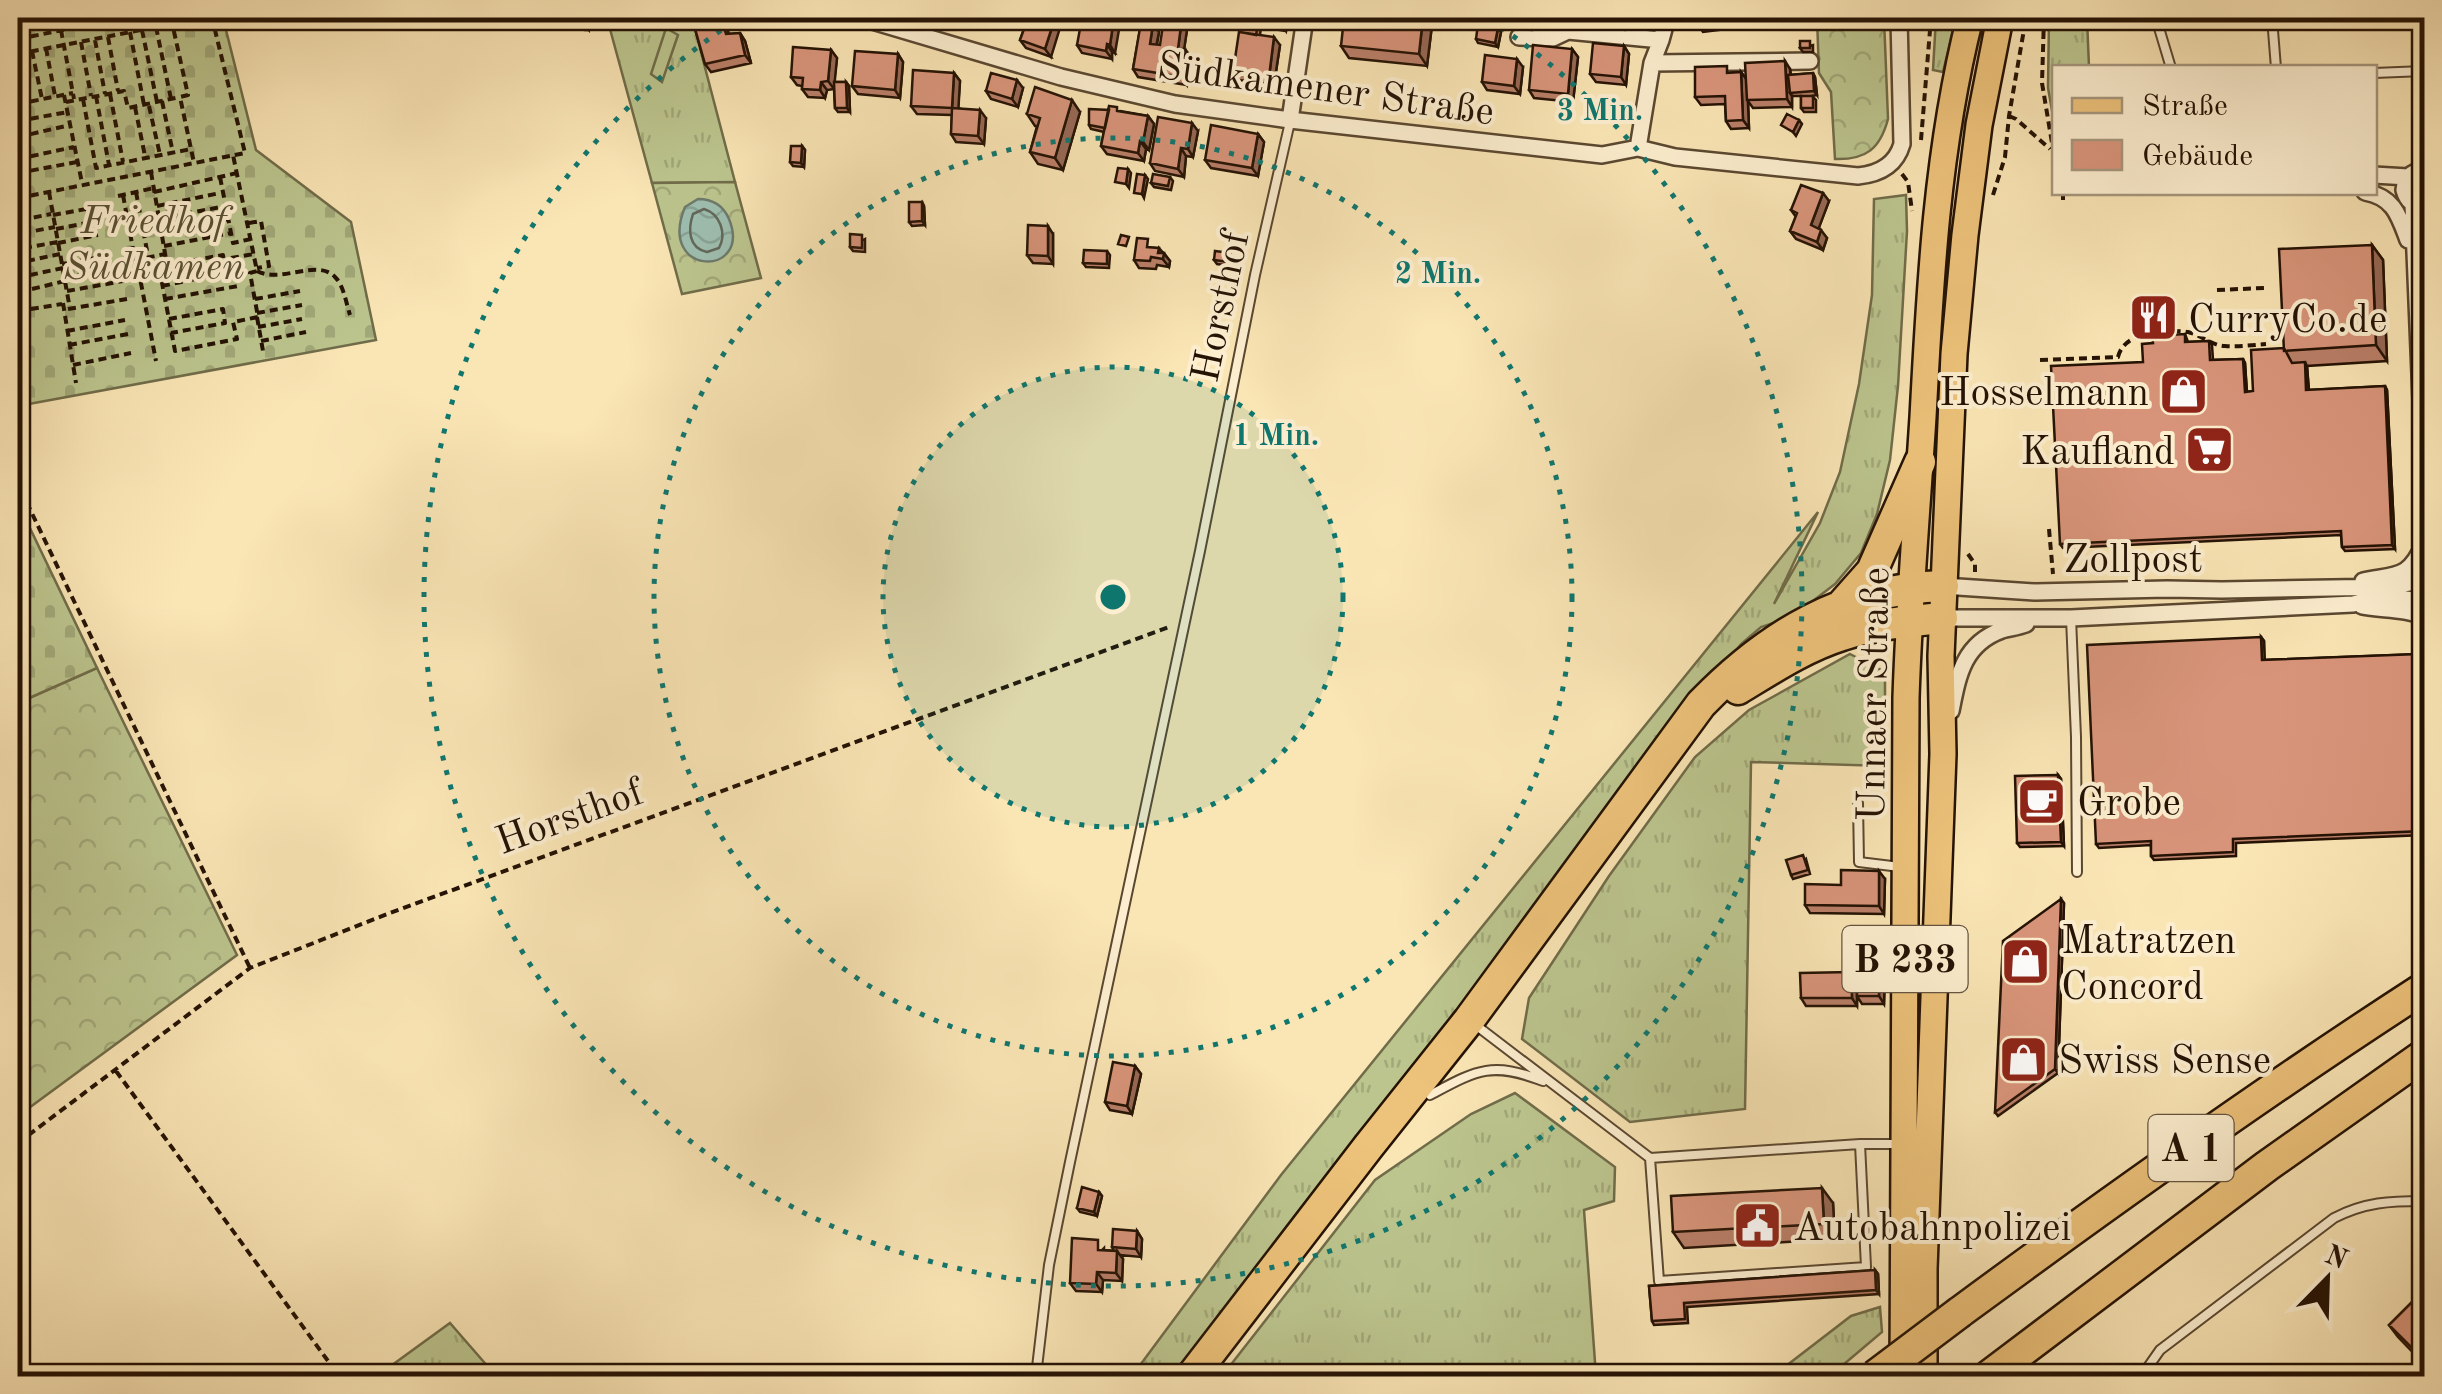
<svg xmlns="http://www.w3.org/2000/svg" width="2442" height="1394" font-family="'Old Standard TT',serif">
<defs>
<pattern id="grass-tufts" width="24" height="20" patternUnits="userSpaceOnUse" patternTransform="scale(2.5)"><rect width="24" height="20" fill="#bcc58e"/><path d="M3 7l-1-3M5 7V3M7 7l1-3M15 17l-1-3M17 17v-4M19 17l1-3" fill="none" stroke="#a1a879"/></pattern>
<pattern id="forest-crowns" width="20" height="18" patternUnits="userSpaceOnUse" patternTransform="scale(2.5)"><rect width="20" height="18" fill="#bcc58e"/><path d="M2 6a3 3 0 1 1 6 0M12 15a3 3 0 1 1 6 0" fill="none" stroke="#a1a879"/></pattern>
<pattern id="cemetery-stones" width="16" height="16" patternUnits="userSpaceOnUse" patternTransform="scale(2.5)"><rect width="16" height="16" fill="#bcc58e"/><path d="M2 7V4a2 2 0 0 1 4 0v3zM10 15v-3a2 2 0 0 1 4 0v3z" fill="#a1a879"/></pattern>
<pattern id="water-waves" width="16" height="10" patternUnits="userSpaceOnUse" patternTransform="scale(2.5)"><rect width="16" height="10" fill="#9ebfb1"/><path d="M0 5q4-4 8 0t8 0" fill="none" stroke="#88a397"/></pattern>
</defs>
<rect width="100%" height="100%" fill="#fae5b5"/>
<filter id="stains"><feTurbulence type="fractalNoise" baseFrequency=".002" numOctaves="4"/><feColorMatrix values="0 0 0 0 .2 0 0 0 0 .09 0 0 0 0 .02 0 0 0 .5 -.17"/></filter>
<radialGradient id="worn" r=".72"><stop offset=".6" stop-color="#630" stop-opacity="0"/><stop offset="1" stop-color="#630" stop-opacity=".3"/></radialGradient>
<path fill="url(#grass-tufts)" stroke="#706c49" stroke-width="2.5" d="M607,18H692L735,182L652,183Z
M1936,18H1956L1943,72L1933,70Z
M2049,18H2087L2089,67L2054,68V122L2048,88Z
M1906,195L1907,231L1898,386L1890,460L1877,514L1861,553L1835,584L1792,617L1761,627L1741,644L1178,1376H1132L1281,1175L1818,512L1774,604L1820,523L1840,472L1859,384L1872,295L1874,199Z
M1850,654L1885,672V766L1751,762L1745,1109L1630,1122L1522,1039L1529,998L1609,876L1695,757L1749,710Z
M1515,1093L1615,1167L1614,1201L1584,1210L1596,1376H1222L1375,1180L1471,1114Z
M1880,1307L1882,1332L1830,1376H1773L1851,1316Z
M450,1323L496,1376H377Z"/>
<path fill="url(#forest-crowns)" stroke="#706c49" stroke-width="2.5" d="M1817,18H1884L1888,119C1880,149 1866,160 1835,159L1831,92L1819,73Z
M735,182L761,278L682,294L652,183Z
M97,668L237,955L18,1116V703Z"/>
<path fill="url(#cemetery-stones)" stroke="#706c49" stroke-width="2.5" d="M18,18H223L256,150L351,222L376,340L18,406Z
M18,510L27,522L97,668L18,703Z"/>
<path fill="#bcc58e" stroke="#706c49" stroke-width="2.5" d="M666,28L678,35L662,82L651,74Z"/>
<path fill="url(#water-waves)" stroke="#6d7a6c" stroke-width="2.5" d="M698,199C713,199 723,205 729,219C753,278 656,277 685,207Z"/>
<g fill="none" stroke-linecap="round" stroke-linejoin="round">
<path stroke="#61685a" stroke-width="2.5" d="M704,209C720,214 727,233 719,248L707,252C688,248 688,229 693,214Z"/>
<defs>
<path id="lane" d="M2156,18L2171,68
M2272,18L2276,68
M2374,73L2424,71
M2071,618L2076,737L2077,872
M1858,803L1859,862L1900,867
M1473,1023L1650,1158L1860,1144H1898
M1430,1095C1477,1070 1491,1061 1543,1081
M1650,1158L1659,1281L1866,1267L1860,1144
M2146,1370L2160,1350L2334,1218C2365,1202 2390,1201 2424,1201
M1036,1376L1049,1265L1070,1162L1200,551L1255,275L1290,122
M2144,1376L2146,1370L2362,1373"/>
<path id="street" d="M862,18L1061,77L1175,104L1290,120L1602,155L1638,148L1675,157L1858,176C1879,174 1896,165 1902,144L1899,18
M1568,31L1661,40
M1519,37L1553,38L1568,31L1569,18
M1652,63L1810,61
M1290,120L1305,18
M1638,148L1652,63L1661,40L1667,18
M2424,171C2412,170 2405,179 2404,190C2407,201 2413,206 2424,206
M2374,175L2408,177
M2365,192C2394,197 2399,216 2408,240
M2413,204L2424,472
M2363,581C2397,574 2409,579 2424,544
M1943,586L2035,592L2167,589L2222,590L2391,587L2423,580
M2362,606C2382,610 2406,608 2424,617
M1942,618H2071L2353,604C2377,598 2401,596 2424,602
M1951,711C1958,676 1963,644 2002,630C2009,628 2018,627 2026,624"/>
<path id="primary" d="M1903,1376L1906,698C1909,604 1917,511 1923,417C1930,283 1937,148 1970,18
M1924,1376V1269L1943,754L1941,656L1954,354L1965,235L1979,125L2000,18"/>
<path id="highway" d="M1841,606L1872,571L1920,462
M1738,689C1771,669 1804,647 1842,635C1874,624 1909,621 1942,618
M1960,1312C2112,1200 2266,1090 2424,988
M1192,1376L1368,1147L1469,1020L1701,704C1768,635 1844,589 1943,586
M1989,1376L2267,1166L2424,1055"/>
</defs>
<use href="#lane" stroke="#5a4730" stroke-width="12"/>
<use href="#street" stroke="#5a4730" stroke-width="20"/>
<use href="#primary" stroke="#241204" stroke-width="30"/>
<use href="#highway" stroke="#241204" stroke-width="35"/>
<path stroke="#241204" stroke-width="4" stroke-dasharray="8 5" stroke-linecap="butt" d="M171,18L188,95L180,97L194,163
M2044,18L2042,83L2054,155
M2222,18L2253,26H2261
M18,23L48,18
M156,27L171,99
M61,30L74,99
M142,30L157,102
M130,32L144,105
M108,37L118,91
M18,39L123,18
M95,40L105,94
M81,42L91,96
M46,48L55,96
M32,51L42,99
M19,53L29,102
M18,54L172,24
M110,94L123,162
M64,95L82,183
M96,96L109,165
M83,99L96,168L191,149
M162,101L173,153
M66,102L124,91L128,108L180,97
M18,104L73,93
M149,106L160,155
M135,107L145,156
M2009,116L2016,119L2050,149
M18,121L68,112
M18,137L70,125
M1921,140L1931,18
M18,159L74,147
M151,172L167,265L159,267L175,351L237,339L233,322L258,317L250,273L257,271L233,155
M18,173L77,162
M1902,174L1908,182L1912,211
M220,177L233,243L251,239
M49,192L70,309
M136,192L148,256
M154,192L237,173
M2063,192V200
M123,195L135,260L165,254
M1993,195L2005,157L2009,116L2026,18
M118,196L154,188
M18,198L245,153L212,18
M157,206L220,193
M53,215L86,209
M159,219L226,206
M21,220L51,214
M249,223L261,221L269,266L257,268
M56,229L107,219
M161,232L228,219
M23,233L55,227
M58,243L98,235
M164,246L231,233
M24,248L58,242
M231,258L254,254
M27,261L60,254
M62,264L107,256
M167,265L223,255L226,277L250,273
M257,271C281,284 317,258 335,277C344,286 346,303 350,315
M30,275L63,268
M65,278L100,271
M162,286L219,274
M32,289L65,281
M2217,290L2264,288
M67,291L140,278L156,361
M165,299L238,286
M255,299L300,291
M63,303L76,383
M68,309L127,299
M18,311L62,304
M257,313L302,305
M257,317L263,351
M169,319L223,309L225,323L171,333
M258,327L302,319
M67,331L125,320
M261,341L306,332
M69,345L128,334
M2040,360L2118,357C2124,331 2166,329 2188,332C2201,335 2213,346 2225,346C2239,347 2253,345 2266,344
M73,365L131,353
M18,493L26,501L250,968
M2049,529L2053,574
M1968,554L1975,564V572
M116,1071L339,1376
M18,1143L250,968L390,913L1169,627"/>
<use href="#lane" stroke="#fceecf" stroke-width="8"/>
<use href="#street" stroke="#fceecf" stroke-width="15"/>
<use href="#primary" stroke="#edc27a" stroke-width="25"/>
<use href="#highway" stroke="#edc27a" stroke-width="30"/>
<defs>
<path id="highway-bridge" d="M1875,1376L1960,1312"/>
</defs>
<use href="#highway-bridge" stroke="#241204" stroke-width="35" stroke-linecap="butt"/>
<use href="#highway-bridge" stroke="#edc27a" stroke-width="30"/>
</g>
<path fill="#ba7f69" stroke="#241204" stroke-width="2.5" d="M540,18H591L589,30H585L581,25L553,20L550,23L543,22Z
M692,18H724L729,34L740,33L745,41L751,63L711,72L705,64Z
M1028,18L1051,57L1026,48L1020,40Z
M1126,18H1148L1147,23L1159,32L1157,45H1160L1188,23L1184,49L1191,57L1187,85L1138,77L1133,69L1141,24L1129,22Z
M1242,18H1288L1286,31L1261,27L1260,35L1280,45L1274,85L1239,80L1233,72L1244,21Z
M1511,18H1557V21L1533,19L1532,30L1513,29L1510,25Z
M1697,18H1751L1752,26L1703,32L1698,24Z
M1757,18H1796L1797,20L1761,22Z
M2184,18V24L2175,25L2173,21Z
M1627,19L1625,30L1605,28L1602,24Z
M1097,20L1115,53L1112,52V59L1082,53L1077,45Z
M1432,25L1427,66L1349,58L1341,46Z
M1498,28L1501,32L1498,47L1478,43L1476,39Z
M1813,45V52H1803L1800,48Z
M1624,46L1629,54L1626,85L1596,82L1590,74Z
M1572,49L1578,57L1573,102L1534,98L1529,90Z
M831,50L837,58L834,82H846L849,86L850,112H838L835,108L834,89L827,90L825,98L808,97L802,89V86L797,85L791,77Z
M898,54L903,62L900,98L858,94L852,86Z
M1523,67L1520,94L1487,90L1482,82Z
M1790,69L1791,75L1813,73L1815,77L1817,95L1812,96L1816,100V112H1804L1801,108V96H1792V107L1753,108L1748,101L1749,128L1731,129L1726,121L1725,104L1701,105L1695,97L1731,73L1741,72L1746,79Z
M954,73L960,81L958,108L986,118L984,144L956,142L951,134L952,115L917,114L911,106Z
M1023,88L1018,107L991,99L986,91Z
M1120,111L1148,116L1154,124L1149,150L1146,149L1144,161L1107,154L1101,146L1104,132L1091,129L1089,125Z
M1080,112L1063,170L1038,164L1030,152L1037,126H1035L1027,114Z
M1198,131L1193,157L1186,156L1184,177L1155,171L1150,163Z
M1258,134L1264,142L1258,176L1211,168L1205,160Z
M802,146L805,150L804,167L793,166L790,162Z
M1170,177L1173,181L1171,190L1154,187L1151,183Z
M1829,201L1818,229L1827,238L1823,250L1796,239L1790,231L1796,217L1791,210Z
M922,202L924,206L925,225L912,226L909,222Z
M1053,234V264L1033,263L1027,255Z
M865,239V252L853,251L850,247Z
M2372,245L2383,260L2387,361L2307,366L2309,390L2385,386L2387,390L2395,549L2345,551L2342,547L2341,535L2063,548L2060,544L2143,362L2153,343L2185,334L2188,342L2209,341L2212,345L2213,360L2243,359L2245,363L2247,392L2253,391L2284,349Z
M1154,248L1164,253L1170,261L1169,267L1157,265L1156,269L1139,268L1134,260Z
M1107,251L1110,255L1109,268L1086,267L1083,263Z
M1233,257L1232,266L1217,264L1214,260Z
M2261,637L2264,641V660L2419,654L2422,658L2423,678H2424V835L2236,843V856L2154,860L2151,856V845L2099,848L2096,844Z
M2058,775L2061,779L2064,846L2020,847L2017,843Z
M1806,859L1810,874L1793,879L1791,875Z
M1885,879L1884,914L1810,913L1805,905L1841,885Z
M2064,903L2058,1073L1998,1116L1995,1112Z
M1885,967L1884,1004H1862L1857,996V1006H1806L1801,998L1857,980Z
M1135,1066L1141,1074L1132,1114L1110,1110L1105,1102Z
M1099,1192L1102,1196L1097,1216L1080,1212L1077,1208Z
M1833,1203L1835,1239L1684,1248L1673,1232Z
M1137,1231L1142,1239L1141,1257L1120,1255L1123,1259L1122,1281L1103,1280L1102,1292L1076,1291L1070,1283L1104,1248V1250L1114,1251L1112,1247Z
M1875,1270L1878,1274L1879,1294L1687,1307L1688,1323L1654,1325L1652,1321L1649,1286Z
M2424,1290V1364L2398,1337L2389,1325Z"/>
<path fill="#976855" stroke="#241204" stroke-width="2.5" d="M581,18H591L589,30Z
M721,18H724L731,42L726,34Z
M1055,18H1063L1051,57L1045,49Z
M1114,18H1121L1115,53L1110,45Z
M1182,18H1184L1188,23L1183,57L1178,49Z
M1281,18H1288L1286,31L1281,23Z
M1423,18H1426L1432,25L1427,66L1419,54Z
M1153,24L1159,32L1155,52L1150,44Z
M1498,28L1501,32L1498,47L1495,43Z
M740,33L745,41L751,63L745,55Z
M1274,37L1280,45L1274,85L1269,77Z
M1107,44L1112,52V59L1106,51Z
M1624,46L1629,54L1626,85L1621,77Z
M1185,49L1191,57L1187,85L1182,77Z
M1572,49L1578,57L1573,102L1568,94Z
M831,50L837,58L834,89L828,81Z
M898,54L903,62L900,98L895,90Z
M1517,59L1523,67L1520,94L1514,86Z
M1785,61L1790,69L1792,93H1790L1792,96V107L1787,99Z
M1741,72L1747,80L1749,128L1743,120Z
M954,73L960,81L958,116L952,108Z
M1813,73L1815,77L1817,95L1814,91Z
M1017,80L1023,88L1018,107L1012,99Z
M821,82L827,90L825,98L820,90Z
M846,82L849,86L850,112L847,108Z
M1072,100L1080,112L1063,170L1055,158Z
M980,110L986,118L984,144L978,136Z
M1148,116L1154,124L1149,150L1143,142Z
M1799,120L1802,124L1796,136L1793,132Z
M1192,123L1198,131L1193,157L1188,149Z
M1258,134L1264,142L1258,176L1252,168Z
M1140,141L1146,149L1144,161L1138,153Z
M802,146L805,150L804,167L801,163Z
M1181,148L1186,156L1184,177L1178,169Z
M1128,169L1131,173L1129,188L1126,184Z
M1145,175L1148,179L1144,198L1142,194Z
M1823,193L1829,201L1817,233L1811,225Z
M922,202L924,206L925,225L922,221Z
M1048,226L1053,234V264L1048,256Z
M1821,230L1827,238L1823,250L1817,242Z
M2372,245L2383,260L2387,361L2376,345Z
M1159,248L1170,261L1169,267L1158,253Z
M2243,359L2245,363L2247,396L2245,392Z
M2305,362L2307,366L2309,394L2306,390Z
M2385,386L2387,390L2395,549L2392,545Z
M2261,637L2264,641L2265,664L2262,660Z
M2419,654L2422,658L2423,682L2420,678Z
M2058,775L2061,779L2064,846L2061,842Z
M1879,871L1885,879L1884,914L1879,906Z
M2061,899L2064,903L2058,1073L2055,1069Z
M1879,959L1885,967L1884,1004L1879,996Z
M1851,972L1857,980V1006L1852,998Z
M1135,1066L1141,1074L1132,1114L1127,1106Z
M1822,1188L1833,1203L1835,1239L1824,1224Z
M1099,1192L1102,1196L1097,1216L1094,1212Z
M1137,1231L1142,1239L1141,1257L1136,1249Z
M1117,1251L1123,1259L1122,1281L1116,1273Z
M1875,1270L1878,1274L1879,1294L1876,1290Z
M1097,1272L1103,1280L1102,1292L1096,1284Z"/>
<path fill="#d8947a" stroke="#241204" stroke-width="2.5" d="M692,18H721L726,34L740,33L745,55L705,64Z
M1028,18H1055L1045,49L1020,40Z
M1082,18L1097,20L1098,18H1114L1110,45L1107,44L1106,51L1077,45Z
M1164,18H1182L1178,49H1185L1182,77L1133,69L1141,22L1153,24L1150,44L1160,45Z
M1242,18H1281V23Z
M1344,18H1423L1419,54L1341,46Z
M1511,18H1530L1529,26L1510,25Z
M1603,18H1624L1623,26L1602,24Z
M1697,18H1738V19L1698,24Z
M1740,18H1749V22L1741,23Z
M1241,21L1258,24L1256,35L1240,32Z
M1478,24L1498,28L1495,43L1476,39Z
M1239,32L1274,37L1269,77L1233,72Z
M1800,41H1810V48H1800Z
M1593,43L1624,46L1621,77L1590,74Z
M1533,45L1572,49L1568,94L1529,90Z
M793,47L831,50L828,81L821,82L820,90L802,89L803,78L791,77Z
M855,51L898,54L895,90L852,86Z
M1485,55L1517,59L1514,86L1482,82Z
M1785,61L1787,99L1747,100L1745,63Z
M1727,66V73L1741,72L1743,120L1726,121L1725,96L1695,97V67Z
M913,70L954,73L952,108L911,106Z
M991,73L1017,80L1012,99L986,91Z
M1813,73L1814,91L1790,93L1788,75Z
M834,82H846L847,108H835Z
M1035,87L1072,100L1055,158L1030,152L1040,118L1027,114Z
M1801,96H1813V108H1801Z
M1109,106L1117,107V111L1148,116L1143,142L1140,141L1138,153L1101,146Z
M952,108L980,110L978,136L951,134Z
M1089,109L1109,110L1105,128L1089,125Z
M1787,114L1799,120L1793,132L1781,125Z
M1158,117L1192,123L1188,149L1181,148L1178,169L1150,163Z
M1211,125L1258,134L1252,168L1205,160Z
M791,146H802L801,163L790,162Z
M1118,168L1128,169L1126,184L1115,182Z
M1137,174L1145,175L1142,194L1134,193Z
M1153,174L1170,177L1168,186L1151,183Z
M1801,185L1823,193L1811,225L1821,230L1817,242L1790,231L1797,213L1791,210Z
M909,202H922V221L909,222Z
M1028,225L1048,226V256L1027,255Z
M850,234L862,235V248L850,247Z
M1121,235L1129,237L1126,246L1118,244Z
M1137,238L1148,239L1147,247L1159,248L1158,253H1164L1163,259L1151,257L1150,261L1134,260Z
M2372,245L2376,345L2284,351L2279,249Z
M1084,250L1107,251V264L1083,263Z
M1215,251L1231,253L1229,262L1214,260Z
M2185,334V342L2209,341L2210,360L2243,359L2245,392L2253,391L2251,350L2284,348L2292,363L2305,362L2306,390L2385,386L2392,545L2342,547L2341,531L2060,544L2051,366L2143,362L2142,344L2153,343L2152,336Z
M2261,637L2262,660L2419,654L2420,678H2424V831L2233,839V852L2151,856V841L2096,844L2087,645Z
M2058,775L2061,842L2017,843L2015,776Z
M1803,855L1808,870L1791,875L1786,860Z
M1841,870L1879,871V906L1805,905V884L1841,885Z
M2061,899L2055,1069L1995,1112L2003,941Z
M1857,959H1879V996H1857Z
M1851,972L1852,998H1801L1800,973Z
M1113,1062L1135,1066L1127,1106L1105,1102Z
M1082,1187L1099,1192L1094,1212L1077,1208Z
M1822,1188L1824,1224L1673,1232L1671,1196Z
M1113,1229L1137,1231L1136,1249L1112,1247Z
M1072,1238L1098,1240V1250L1117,1251L1116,1273L1097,1272L1096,1284L1070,1283Z
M1875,1270L1876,1290L1684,1303L1685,1319L1652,1321L1649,1286Z
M2424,1290V1360L2389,1325Z"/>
<circle cx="1113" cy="597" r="230" fill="#0f766e" fill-opacity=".12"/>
<g fill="none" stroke="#0f766e" stroke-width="5" stroke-dasharray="5 10">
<circle cx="1113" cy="597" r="230"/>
<circle cx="1113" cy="597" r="459"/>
<path d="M1488 19A689 689 0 1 1 738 19"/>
</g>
<defs>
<symbol id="restaurant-square" viewBox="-11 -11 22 22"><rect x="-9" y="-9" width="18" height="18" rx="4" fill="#8f2418" stroke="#fceecf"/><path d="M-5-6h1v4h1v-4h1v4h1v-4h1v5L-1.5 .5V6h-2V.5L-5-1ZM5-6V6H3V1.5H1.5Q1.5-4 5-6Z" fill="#fff"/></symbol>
<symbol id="shop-square" viewBox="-11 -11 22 22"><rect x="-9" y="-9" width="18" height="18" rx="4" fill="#8f2418" stroke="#fceecf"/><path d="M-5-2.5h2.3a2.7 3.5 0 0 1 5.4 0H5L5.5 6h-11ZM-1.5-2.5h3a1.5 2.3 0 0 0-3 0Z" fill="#fff"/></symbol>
<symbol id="supermarket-square" viewBox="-11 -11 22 22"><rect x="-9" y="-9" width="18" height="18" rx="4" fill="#8f2418" stroke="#fceecf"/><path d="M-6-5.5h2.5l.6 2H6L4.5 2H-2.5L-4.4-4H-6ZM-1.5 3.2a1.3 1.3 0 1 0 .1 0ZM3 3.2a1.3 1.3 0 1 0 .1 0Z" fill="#fff"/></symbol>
<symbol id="cafe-square" viewBox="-11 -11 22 22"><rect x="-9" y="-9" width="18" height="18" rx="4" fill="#8f2418" stroke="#fceecf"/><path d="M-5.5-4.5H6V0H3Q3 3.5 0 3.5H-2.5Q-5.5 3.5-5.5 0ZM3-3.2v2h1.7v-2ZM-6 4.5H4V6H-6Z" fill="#fff"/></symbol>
<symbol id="civic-square" viewBox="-11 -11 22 22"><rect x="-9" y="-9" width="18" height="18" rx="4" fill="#8f2418" stroke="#fceecf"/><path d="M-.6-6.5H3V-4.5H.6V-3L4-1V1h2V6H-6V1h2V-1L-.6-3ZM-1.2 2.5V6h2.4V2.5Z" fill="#fff"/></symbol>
</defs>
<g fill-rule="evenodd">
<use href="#restaurant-square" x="2126" y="290" width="55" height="55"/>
<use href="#shop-square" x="2156" y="364" width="55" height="55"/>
<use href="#supermarket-square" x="2182" y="422" width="55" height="55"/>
<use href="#cafe-square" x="2014" y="774" width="55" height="55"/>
<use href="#shop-square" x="1998" y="934" width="55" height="55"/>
<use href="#shop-square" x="1996" y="1032" width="55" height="55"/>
<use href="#civic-square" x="1730" y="1198" width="55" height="55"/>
</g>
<g text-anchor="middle" stroke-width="8" stroke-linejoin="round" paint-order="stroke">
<g fill="#fceecf" stroke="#655441" stroke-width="2.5">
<rect x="1842.5" y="926" width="125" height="66" rx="8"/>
<rect x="2148.5" y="1115" width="85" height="66" rx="8"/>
</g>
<g font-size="38" font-weight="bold" fill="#241204">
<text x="1905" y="972">B 233</text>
<text x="2191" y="1161">A 1</text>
</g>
<g font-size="40" fill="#241204" stroke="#fceecf">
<text transform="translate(1326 87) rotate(8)" y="14">Südkamener Straße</text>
<text transform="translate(1219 306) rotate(-78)" y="14">Horsthof</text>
<text x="2133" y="572">Zollpost</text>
<text transform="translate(1872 694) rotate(-89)" y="14">Unnaer Straße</text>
<text transform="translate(569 815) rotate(-20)" y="14">Horsthof</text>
</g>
<g font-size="40" font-style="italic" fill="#595134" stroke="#fceecf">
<text x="154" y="233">Friedhof<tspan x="154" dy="46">Südkamen</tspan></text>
</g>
<g font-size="40" fill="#241204" stroke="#fceecf" text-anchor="start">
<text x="2188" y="332">CurryCo.de</text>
<text x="2149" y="405" text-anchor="end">Hosselmann</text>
<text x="2175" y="464" text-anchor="end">Kaufland</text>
<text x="2077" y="815">Grobe</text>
<text x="2061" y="953">Matratzen<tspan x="2061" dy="46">Concord</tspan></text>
<text x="2058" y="1073">Swiss Sense</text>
<text x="1793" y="1240">Autobahnpolizei</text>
</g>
</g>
<circle cx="1113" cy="597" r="15" fill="#0f766e" stroke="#fceecf" stroke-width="5"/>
<g font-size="30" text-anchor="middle" font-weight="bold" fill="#0f766e" stroke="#fceecf" stroke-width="8" stroke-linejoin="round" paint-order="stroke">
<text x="1600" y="120">3 Min.</text>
<text x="1438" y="283">2 Min.</text>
<text x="1276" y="445">1 Min.</text>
</g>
<rect width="2442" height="1394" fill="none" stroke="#fae5b5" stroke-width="60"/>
<rect x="20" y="20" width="2402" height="1354" fill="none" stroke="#241204" stroke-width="5"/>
<rect x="30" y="30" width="2382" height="1334" fill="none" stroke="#241204" stroke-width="2.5"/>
<rect x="2052" y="65" width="325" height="130" fill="#fceecf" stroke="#a6967e" stroke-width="2.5"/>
<rect x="2072" y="98" width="50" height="15" fill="#edc27a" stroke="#a6967e" stroke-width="2.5"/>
<text x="2142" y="115" font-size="30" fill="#241204">Straße</text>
<rect x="2072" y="140" width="50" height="30" fill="#d8947a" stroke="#a6967e" stroke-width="2.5"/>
<text x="2142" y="165" font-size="30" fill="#241204">Gebäude</text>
<g transform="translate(2327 1279) rotate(23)" stroke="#fceecf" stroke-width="8" paint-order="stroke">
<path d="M0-8L18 38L0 25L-18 38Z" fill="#241204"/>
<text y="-15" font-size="28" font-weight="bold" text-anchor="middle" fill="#241204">N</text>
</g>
<rect width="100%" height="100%" filter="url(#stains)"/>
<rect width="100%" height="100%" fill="url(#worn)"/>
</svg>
